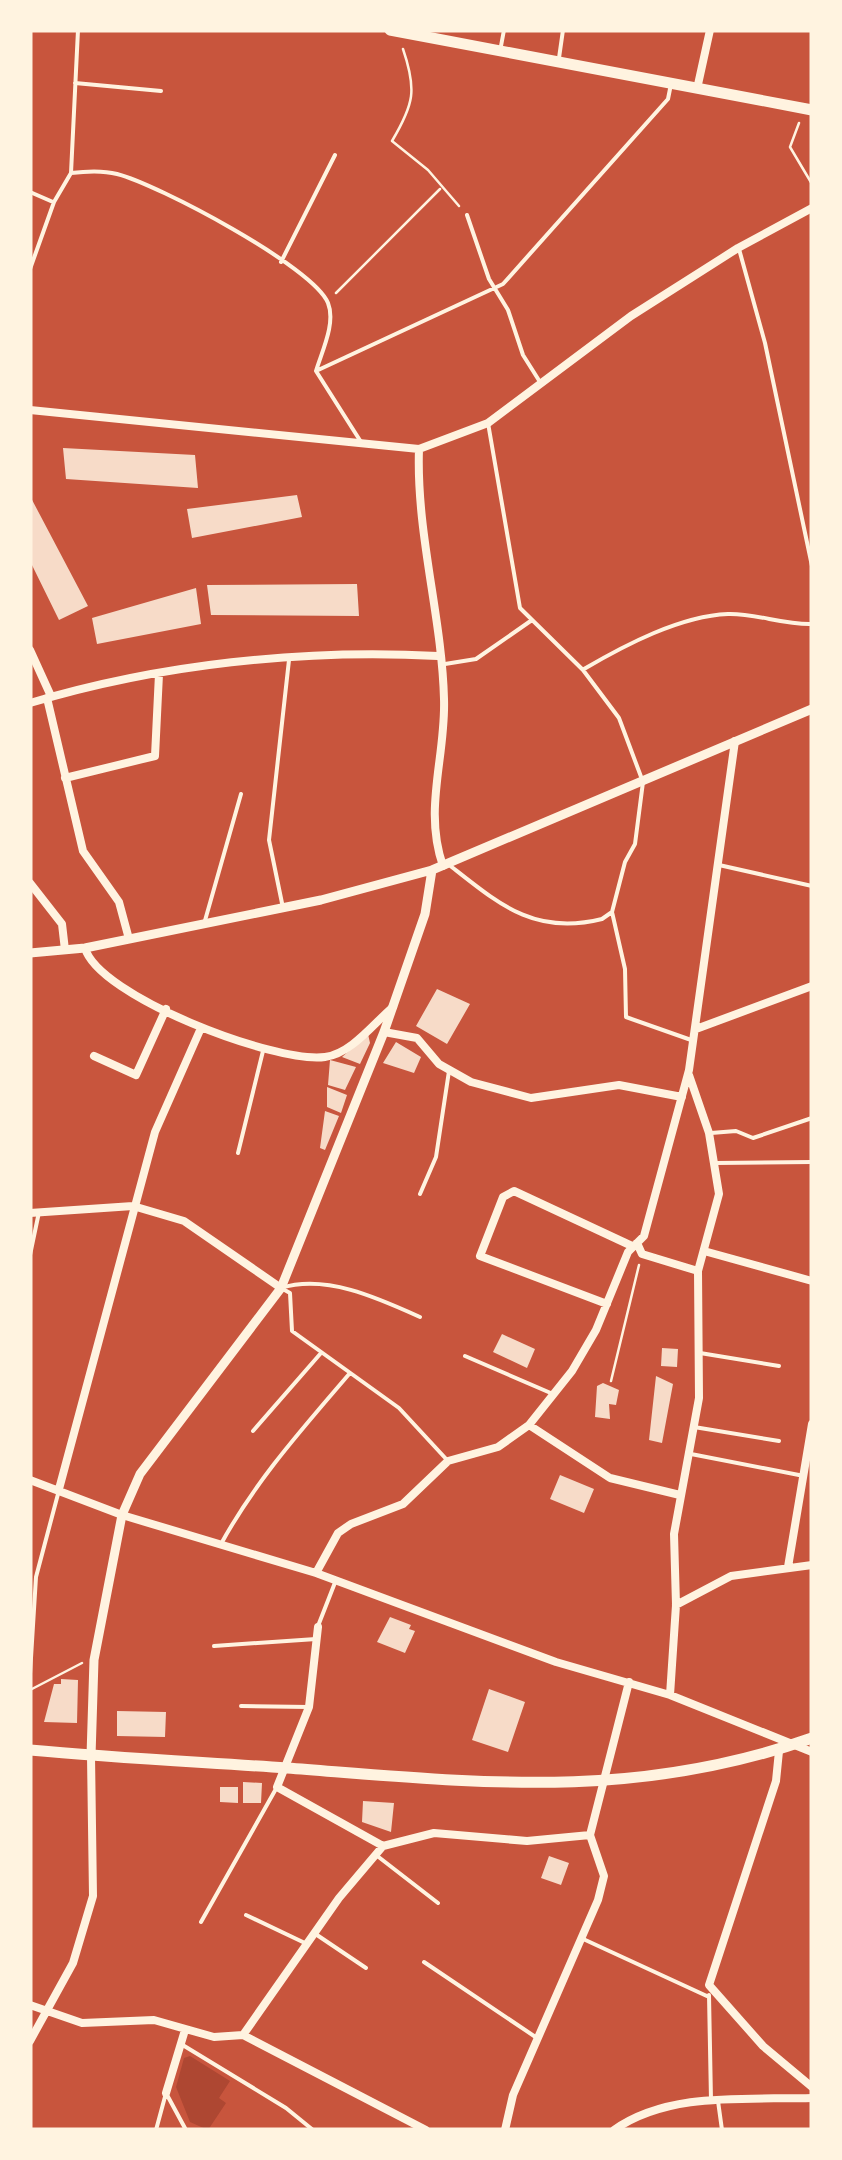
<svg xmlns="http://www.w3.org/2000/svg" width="842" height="2160" font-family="Commissioner,sans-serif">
<rect width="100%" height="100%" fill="#c8553d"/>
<path fill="#ae4732" d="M190,2056L230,2081L219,2098L226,2103L208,2130L190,2122L176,2087L184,2058Z"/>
<path fill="#f7dbc8" d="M63,448L195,455L198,488L66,479Z
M297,495L302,517L192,538L187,509Z
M30,496L88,606L59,620L30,561Z
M357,584L359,616L211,615L207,585Z
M196,588L201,624L97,644L92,618Z
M437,989L470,1004L447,1044L416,1026Z
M368,1034L370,1043L360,1064L342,1057Z
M396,1042L421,1057L414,1073L383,1063Z
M330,1060L356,1067L345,1090L328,1085Z
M327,1087L347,1095L341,1113L327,1107Z
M325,1111L339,1116L325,1150L320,1148Z
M502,1334L535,1349L527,1368L493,1352Z
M662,1348L678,1349L677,1367L661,1366Z
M656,1376L673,1384L662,1443L649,1440Z
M603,1383L619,1390L616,1405L609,1404L610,1419L595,1417L597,1386Z
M560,1475L594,1489L584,1513L550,1499Z
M390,1617L411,1625L409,1629L415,1631L405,1653L377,1642Z
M61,1679L78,1680L77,1723L44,1722L54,1684H61Z
M489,1689L525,1702L508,1752L472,1740Z
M117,1711L166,1712L165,1737L117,1736Z
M243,1782L262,1783L261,1803H243Z
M220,1787H238V1803L220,1802Z
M363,1801L394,1803L391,1832L362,1822Z
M549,1856L569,1863L561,1885L541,1878Z"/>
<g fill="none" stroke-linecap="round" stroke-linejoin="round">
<path stroke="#fff3e0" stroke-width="2.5" d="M403,49C417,90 414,104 392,141L428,170L459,206
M799,123L790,147L812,184
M336,293L440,189
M611,1381L639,1265
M30,1690L82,1663"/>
<path stroke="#fff3e0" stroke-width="4" d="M501,46L504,30
M559,58L563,30
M75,83L161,91
M71,173C87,171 102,170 117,174C157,184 314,267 328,303C336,323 322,351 316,371L361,442
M30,192L53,202
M467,215L489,279L508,310L523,355L540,382
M739,249L765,343L812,566
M281,262L335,155
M30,269L54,202L71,173L78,30
M316,371L503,284L668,99L671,84
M445,664L476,659L532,620
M584,669C625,645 680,616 728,614C755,613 784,625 812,624
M448,864C499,904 534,936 602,919L612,912L625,862L635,844L643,782L619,718L583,670L520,608L488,423
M719,865L812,886
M283,908L269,840L289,660
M612,912L625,969L626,1017L694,1041
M204,924L241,794
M711,1133L736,1131L753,1138L812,1118
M238,1153L263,1051
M716,1163L812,1162
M420,1194L436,1157L449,1071
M30,1255L39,1212
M420,1317C378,1298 326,1274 281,1288L290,1293L292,1331L399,1408L448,1461
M700,1353L779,1366
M465,1356L553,1394
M694,1427L779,1441
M253,1431L321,1353
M691,1454L804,1476
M221,1544C256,1480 303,1428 350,1373
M318,1626L336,1580
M214,1646L316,1639
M30,1674L36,1577L58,1494
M241,1706L309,1707
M376,1855L438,1903
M246,1915L307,1944
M201,1922L277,1787
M314,1933L366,1968
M581,1938L709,1997
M424,1962L537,2038
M709,1995L711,2100
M181,2044L286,2108L313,2130
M166,2093L186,2130
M718,2101L722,2130
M156,2130L166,2093"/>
<path stroke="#fff3e0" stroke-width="8" d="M697,89L710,30
M30,410L419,449L488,423L631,316L738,248L812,208
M419,449C416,533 442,617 444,699C446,756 423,809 443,866
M30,650L50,694
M47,698L83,851L119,902L129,939
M30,703C160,664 301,649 438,656
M65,778L155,756L159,674
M30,883L62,924L65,950
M85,948C98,996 276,1064 325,1057C351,1054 374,1023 393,1007
M696,1029L812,986
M384,1032L417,1038L439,1064L471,1082L531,1098L619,1085L682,1097
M94,1056L136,1075L166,1009
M30,1213L133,1206L184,1221L281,1288
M637,1243L642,1254L698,1271
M704,1251L812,1281
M607,1304L480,1256L503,1197L514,1191L632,1246
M529,1425L610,1478L680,1495
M30,1480L122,1515L316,1573L556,1662L670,1695L812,1752
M59,1489L155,1132L201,1028
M788,1567L812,1424
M316,1573L338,1533L351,1524L403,1504L448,1461L498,1447L529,1425L572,1371L596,1330L628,1252L644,1236L689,1070L735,741
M676,1605L731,1576L812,1565
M318,1627L309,1707L277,1787L383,1846
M670,1695L676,1605L674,1534L699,1398L698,1271L719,1194L709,1133L689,1075
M779,1751L776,1781L709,1985L763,2046L812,2087
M30,2005L82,2023L154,2020L214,2037L243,2035L426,2130
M243,2035L339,1898L383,1846L434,1833L527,1841L590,1835
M30,2041L73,1963L93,1896L91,1756
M166,2093L185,2030
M505,2130L513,2095L598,1900L604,1876L590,1835L629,1682
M614,2130C669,2091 748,2100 812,2098"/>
<path stroke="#fff3e0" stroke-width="9" d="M30,953L85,948L321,900L432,870L812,709
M91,1756L94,1660L122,1515L140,1474L281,1288L384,1032L425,914L432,870"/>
<path stroke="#fff3e0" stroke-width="11" d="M390,30L812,110
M30,1750C116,1758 201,1762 287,1768C473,1782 631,1802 812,1738"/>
</g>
<rect width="842" height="2160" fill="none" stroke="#fff3e0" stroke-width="65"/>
</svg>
